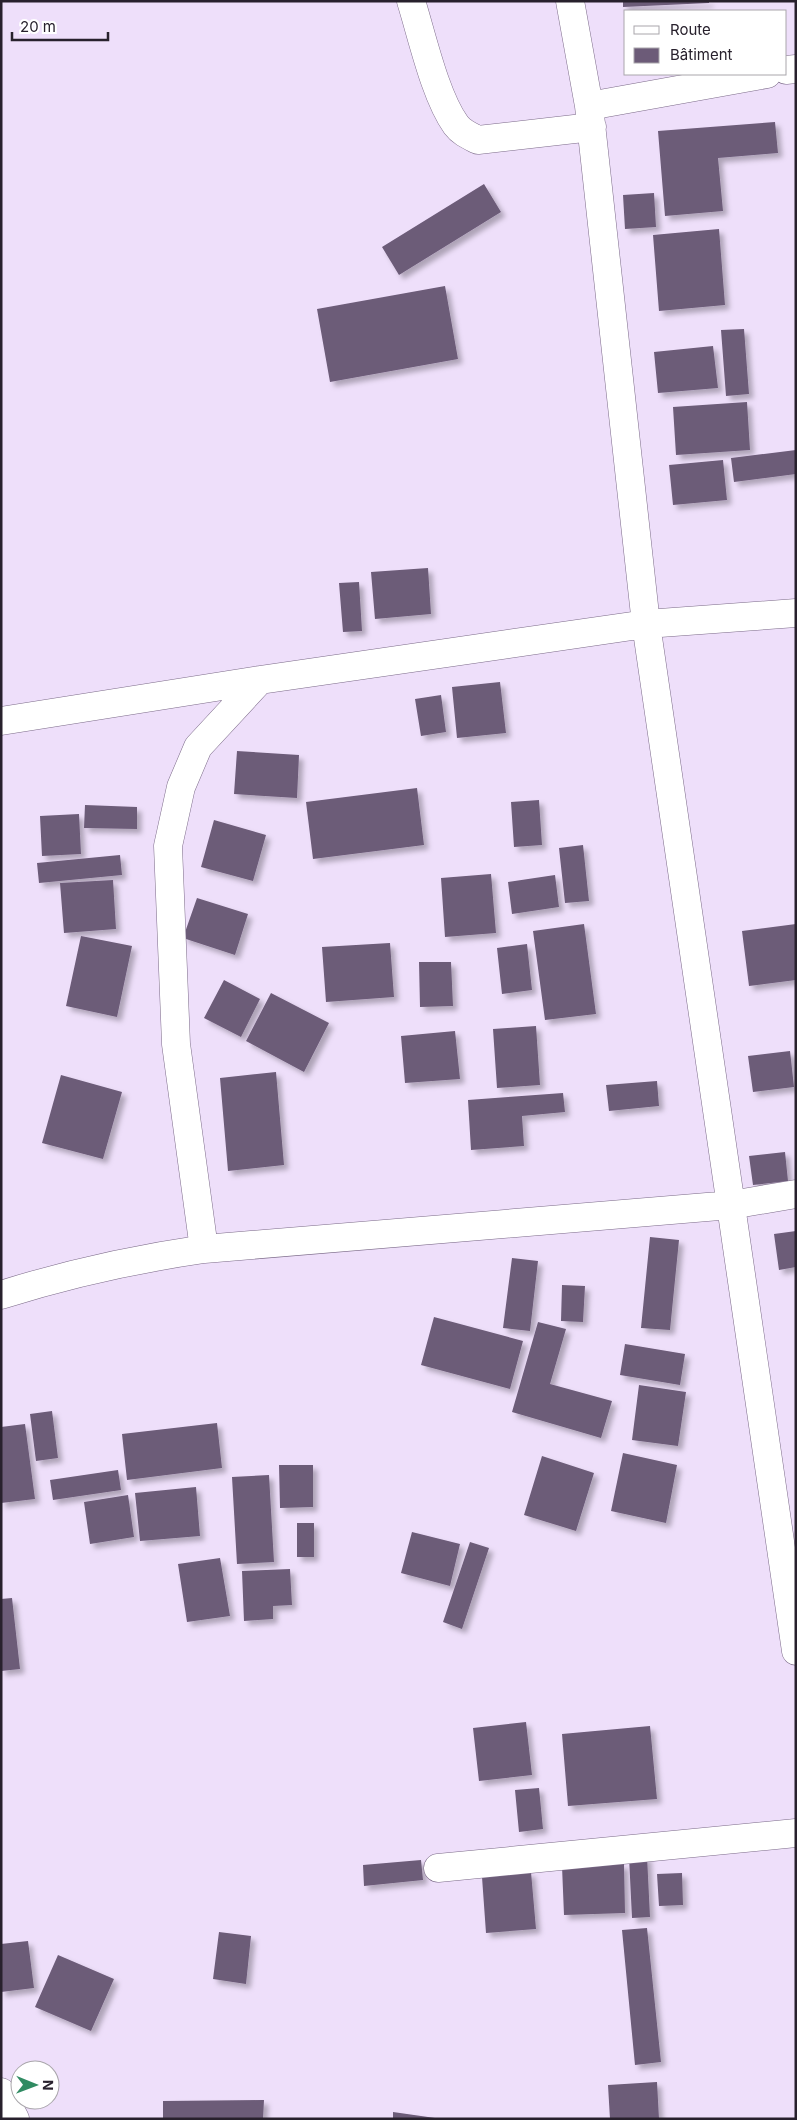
<svg xmlns="http://www.w3.org/2000/svg" width="797" height="2120" font-family="Inter,sans-serif">
<defs>
<filter id="shadow"><feDropShadow dx="4.5" dy="4.5" stdDeviation="2.5" flood-color="#0004"/></filter>
</defs>
<rect width="100%" height="100%" fill="#eedffa"/>
<path fill="#6c5b78" filter="url(#shadow)" d="M623,1H709V3L623,7Z
M775,122L778,153L718,158L723,211L665,216L658,131Z
M484,184L501,212L399,275L382,247Z
M654,193L656,227L625,229L623,195Z
M719,229L725,305L659,311L653,235Z
M445,286L458,359L330,382L317,309Z
M744,329L749,394L726,396L721,330Z
M713,346L718,388L658,393L654,352Z
M747,402L750,450L676,455L673,407Z
M796,450V474L734,482L731,458Z
M723,460L727,500L673,505L669,465Z
M428,568L431,614L375,619L371,572Z
M359,582L362,631L343,632L339,583Z
M500,682L506,733L457,738L452,687Z
M441,695L446,732L421,736L415,699Z
M237,751L299,755L297,798L234,794Z
M417,788L424,845L313,859L306,802Z
M539,800L542,845L514,847L511,802Z
M85,805L137,807V829L84,828Z
M79,814L81,854L42,856L40,816Z
M214,820L266,835L253,881L201,867Z
M583,845L589,901L565,903L559,848Z
M120,855L122,875L39,883L37,863Z
M491,874L496,933L445,937L441,878Z
M555,875L559,907L512,914L508,882Z
M113,880L116,929L64,933L60,883Z
M197,898L248,914L235,955L183,938Z
M584,924L596,1014L545,1020L533,931Z
M796,924V980L749,986L742,931Z
M81,936L132,946L117,1017L66,1006Z
M390,943L394,997L326,1002L322,947Z
M527,944L532,990L502,994L497,948Z
M419,962H451L453,1006L420,1007Z
M224,980L260,999L241,1037L204,1018Z
M271,993L329,1023L304,1072L246,1041Z
M536,1026L540,1085L497,1088L493,1029Z
M455,1031L460,1079L405,1083L401,1036Z
M790,1051L794,1087L753,1092L748,1056Z
M276,1072L284,1165L228,1171L220,1078Z
M61,1075L122,1092L103,1159L42,1143Z
M657,1081L659,1106L609,1111L606,1085Z
M563,1093L565,1112L522,1116L524,1146L471,1150L468,1100Z
M785,1152L788,1181L753,1185L749,1156Z
M796,1231V1267L779,1270L774,1234Z
M650,1237L679,1240L670,1330L641,1328Z
M512,1258L538,1261L530,1331L503,1328Z
M562,1285L585,1286L583,1322L561,1321Z
M434,1317L523,1341L510,1389L421,1365Z
M538,1322L566,1329L550,1384L612,1401L601,1438L512,1412Z
M625,1344L685,1354L680,1385L620,1375Z
M639,1385L686,1392L678,1446L632,1440Z
M52,1411L58,1458L36,1461L30,1414Z
M217,1423L222,1468L127,1480L122,1434Z
M25,1424L35,1499L1,1503V1427Z
M623,1453L677,1465L666,1523L611,1511Z
M542,1456L594,1473L576,1531L524,1515Z
M279,1465H313V1507L280,1508Z
M118,1470L121,1490L53,1500L50,1480Z
M269,1475L274,1562L237,1564L232,1477Z
M196,1487L200,1536L140,1541L135,1493Z
M128,1495L134,1537L90,1544L84,1502Z
M297,1523H314V1557H297Z
M412,1532L460,1544L450,1586L401,1573Z
M470,1542L489,1548L462,1629L443,1622Z
M220,1558L230,1616L187,1622L178,1564Z
M290,1569L292,1605L273,1606V1619L244,1621L242,1571Z
M12,1598L20,1669L1,1671V1599Z
M526,1722L532,1775L479,1781L473,1728Z
M650,1726L657,1799L568,1806L562,1734Z
M539,1788L543,1829L519,1832L515,1790Z
M647,1856L650,1917L632,1918L629,1857Z
M421,1860L423,1880L364,1886L363,1865Z
M624,1864L625,1913L564,1915L562,1866Z
M531,1872L536,1929L486,1933L482,1877Z
M682,1873L683,1905L659,1906L657,1874Z
M647,1928L661,2062L635,2065L622,1930Z
M219,1932L251,1936L246,1984L213,1979Z
M28,1941L34,1988L1,1992V1944Z
M58,1955L114,1979L91,2031L35,2007Z
M657,2082L659,2119H610L608,2085Z
M264,2100L263,2119H163V2101Z
M393,2112L435,2118V2119H393Z"/>
<g fill="none" stroke-linecap="round" stroke-linejoin="round">
<defs>
<path id="minor" d="M411,1C422,36 435,96 456,125C462,133 470,136 478,140L592,127
M570,1L589,106L767,74
M786,70L796,69
M589,106L646,624L796,1651
M1,721L260,680L646,624L796,613
M204,1249L176,1044L168,846L181,787L198,747L260,680
M1,1295C67,1274 135,1259 204,1249L731,1205L796,1194
M438,1868L796,1833
M1,2092L15,2119"/>
</defs>
<use href="#minor" stroke="#7b6a88" stroke-width="29"/>
<use href="#minor" stroke="#fff" stroke-width="28"/>
</g>
<rect width="797" height="2120" fill="none" stroke="#28212d" stroke-width="5"/>
<rect x="624" y="10" width="162" height="65" fill="#ffffff" stroke="#a9a6ab"/>
<rect x="634" y="26" width="25" height="8" fill="#ffffff" stroke="#a9a6ab"/>
<text x="670" y="35" font-size="15" fill="#28212d">Route</text>
<rect x="634" y="48" width="25" height="15" fill="#6c5b78" stroke="#a9a6ab"/>
<text x="670" y="60" font-size="15" fill="#28212d">Bâtiment</text>
<g transform="translate(35 2085) rotate(91)"><circle r="24" fill="#ffffff" stroke="#a9a6ab"/>
<path d="M0-4L9 19L0 12L-9 19Z" fill="#308b62"/>
<text y="-8" font-size="14" font-weight="bold" text-anchor="middle" fill="#28212d">N</text>
</g>
<path d="M12 32v8h96v-8" fill="none" stroke="#28212d" stroke-width="2.5"/>
<text x="20" y="32" font-size="15" fill="#28212d" stroke="#ffffff" stroke-width="4" paint-order="stroke">20 m</text>
</svg>
